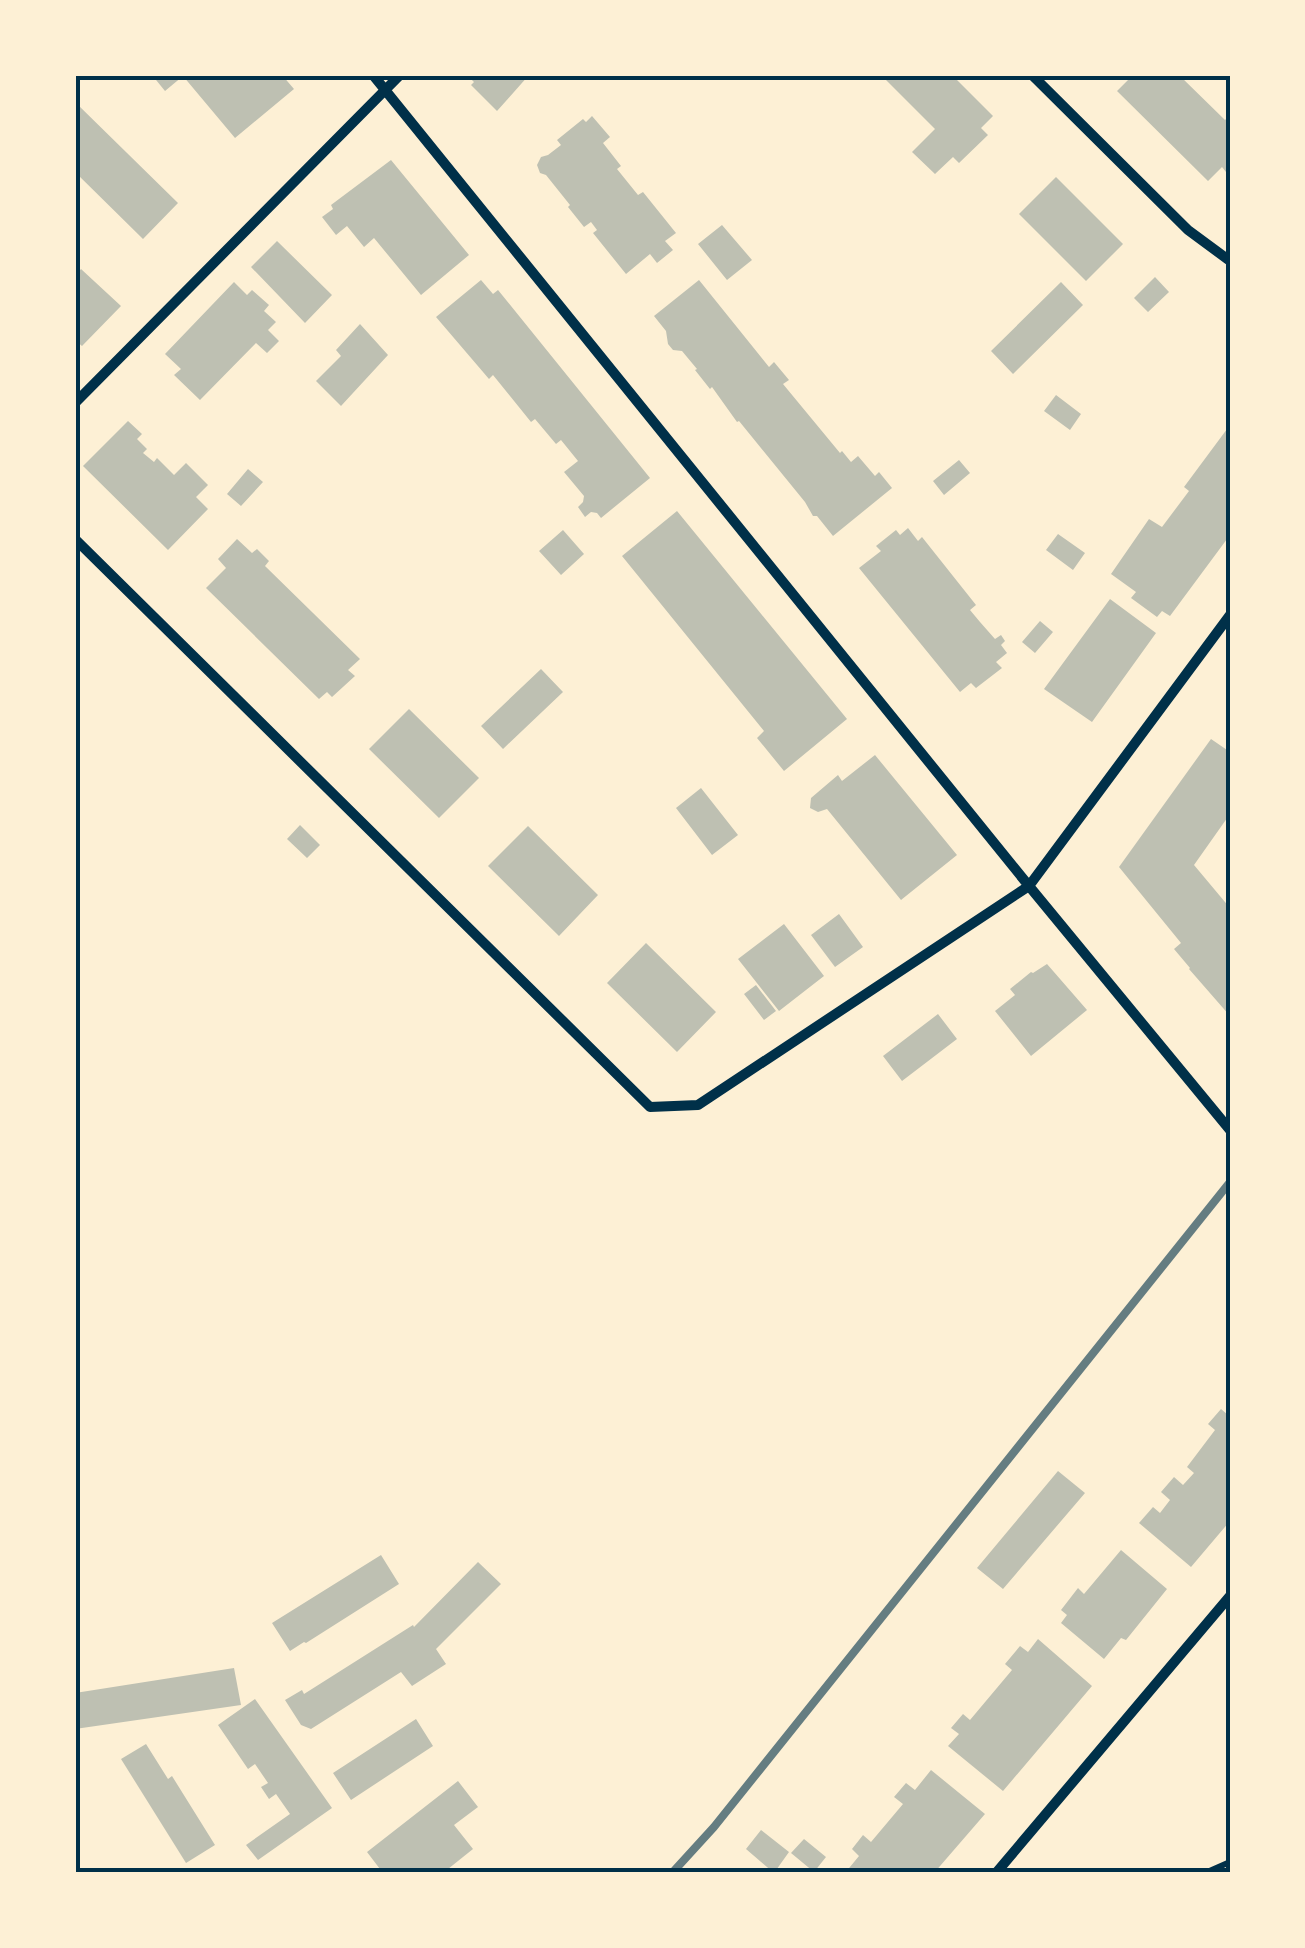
<svg xmlns="http://www.w3.org/2000/svg" width="1305" height="1948" font-family="Rubik,sans-serif">
<rect width="100%" height="100%" fill="#fdf0d5"/>
<path fill="#bec0b2" d="M152,75H282L294,89L235,138L183,76L165,91Z
M467,75H529L497,111L471,85L474,82Z
M881,75H952L993,116L981,128L988,135L959,163L953,157L935,174L912,152L935,129Z
M1128,75H1179L1225,120L1230,115V168L1226,172L1222,167L1208,181L1117,91L1130,78Z
M75,102L178,203L143,239L75,172Z
M592,116L610,137L603,143L621,166L617,169L638,195L643,192L676,233L665,241L673,250L657,263L650,254L626,274L593,233L597,230L591,222L584,227L568,207L570,205L546,175L540,173L537,165L541,157L548,155L561,145L557,140L583,119L586,122Z
M391,160L469,255L421,295L374,238L364,247L347,226L336,235L322,217L333,209L331,205Z
M1056,177L1123,244L1086,281L1019,214Z
M722,225L752,260L727,280L698,244Z
M277,241L332,295L305,323L251,267Z
M81,269L121,306L82,346L75,340V276Z
M1155,277L1169,292L1148,312L1134,298Z
M481,280L493,294L498,290L650,478L601,518L597,513L591,512L585,517L578,507L583,502L584,496L564,472L578,461L561,440L556,444L535,419L531,422L493,375L489,379L436,317Z
M699,280L769,367L774,362L789,380L783,384L840,453L842,451L851,462L858,456L875,476L879,472L892,488L833,536L817,516H813L805,502L739,421L737,422L712,387L710,389L695,370L697,369L682,351L673,350L668,344L666,331L654,316Z
M234,282L247,295L252,290L269,305L264,311L276,322L268,330L279,341L267,353L256,343L200,400L174,375L181,369L165,354Z
M1061,282L1083,305L1013,374L991,351Z
M360,324L388,355L341,406L316,381L341,356L336,350Z
M1056,395L1081,414L1070,430L1044,411Z
M128,421L142,434L137,439L147,449L143,453L154,462L157,458L174,475L186,463L208,485L196,497L208,509L168,550L83,466Z
M1230,425V535L1170,616L1162,611L1157,617L1131,598L1136,592L1111,574L1149,519L1162,527L1189,491L1184,487Z
M959,460L970,473L944,495L933,481Z
M248,469L263,482L241,506L227,494Z
M677,511L847,719L784,771L757,738L764,731L622,556Z
M908,528L918,541L922,537L976,605L970,610L980,622L995,639L1001,635L1005,641L1001,645L1007,653L996,662L1002,668L976,688L971,683L960,692L859,568L881,551L876,546L896,530L900,535Z
M563,530L584,554L561,575L539,551Z
M1058,534L1085,553L1073,570L1046,550Z
M237,539L252,553L257,549L269,561L265,566L360,659L348,670L355,676L332,697L327,692L319,699L206,588L226,568L218,559Z
M1110,599L1156,633L1092,722L1044,689Z
M1040,621L1053,632L1035,653L1022,642Z
M541,669L563,692L503,749L481,726Z
M409,709L479,778L439,818L369,749Z
M1211,739L1230,752V814L1194,865L1230,908V1016L1189,969L1190,968L1174,949L1181,943L1119,867Z
M875,755L957,855L901,900L827,809L818,812L810,808L811,798L838,775L842,781Z
M701,788L738,835L712,855L676,808Z
M300,825L320,845L307,858L287,839Z
M528,826L598,895L559,936L488,866Z
M839,914L863,947L835,967L811,935Z
M784,924L824,976L779,1011L738,959Z
M646,943L716,1012L677,1052L607,983Z
M1047,964L1087,1010L1031,1056L995,1011L1015,995L1010,989L1031,972L1033,973Z
M756,985L776,1011L764,1020L744,994Z
M938,1014L957,1039L902,1081L883,1056Z
M1221,1409L1228,1415L1230,1412V1521L1191,1567L1139,1523L1153,1507L1160,1513L1170,1500L1161,1492L1174,1477L1183,1485L1194,1473L1187,1467L1215,1430L1208,1424Z
M1058,1471L1085,1493L1003,1589L977,1568Z
M1121,1550L1167,1589L1126,1640L1121,1638L1104,1659L1061,1623L1067,1615L1061,1610L1078,1588L1084,1594Z
M381,1555L399,1584L306,1643L304,1642L290,1651L272,1623Z
M478,1562L501,1584L436,1649L446,1664L412,1686L401,1672L311,1729L301,1725L285,1700L302,1690L304,1694L413,1625L414,1627Z
M1038,1639L1092,1686L1003,1791L948,1746L959,1734L951,1728L963,1714L970,1720L1012,1670L1005,1664L1020,1646L1028,1652Z
M234,1668L241,1705L75,1729V1693Z
M255,1699L332,1808L258,1860L246,1845L290,1814L276,1794L269,1799L261,1787L268,1783L255,1764L248,1769L218,1725Z
M416,1719L433,1746L351,1800L333,1773Z
M146,1744L168,1779L172,1776L215,1845L186,1863L121,1759Z
M931,1770L985,1814L934,1873H845L859,1856L852,1849L863,1835L871,1842L903,1804L894,1797L906,1783L915,1790Z
M458,1781L478,1807L454,1825L473,1849L443,1873H383L367,1852Z
M761,1830L789,1852L774,1873L746,1849Z
M804,1839L826,1857L814,1872L791,1853Z"/>
<g fill="none" stroke-linecap="round" stroke-linejoin="round">
<path stroke="#003049" stroke-width="6" d="M1205,1873L1230,1862"/>
<path stroke="#003049" stroke-width="10" d="M373,75L1029,886L1230,1130
M1032,75L1188,230L1230,261
M75,403L400,75
M75,539L650,1107L698,1105L1029,886L1230,615
M996,1873L1230,1596"/>
<path stroke="#657d81" stroke-width="8" d="M672,1873L714,1827L1230,1182"/>
</g>
<rect width="1305" height="1948" fill="none" stroke="#fdf0d5" stroke-width="155"/>
<rect x="78" y="78" width="1150" height="1792" fill="none" stroke="#003049" stroke-width="4"/>
</svg>
